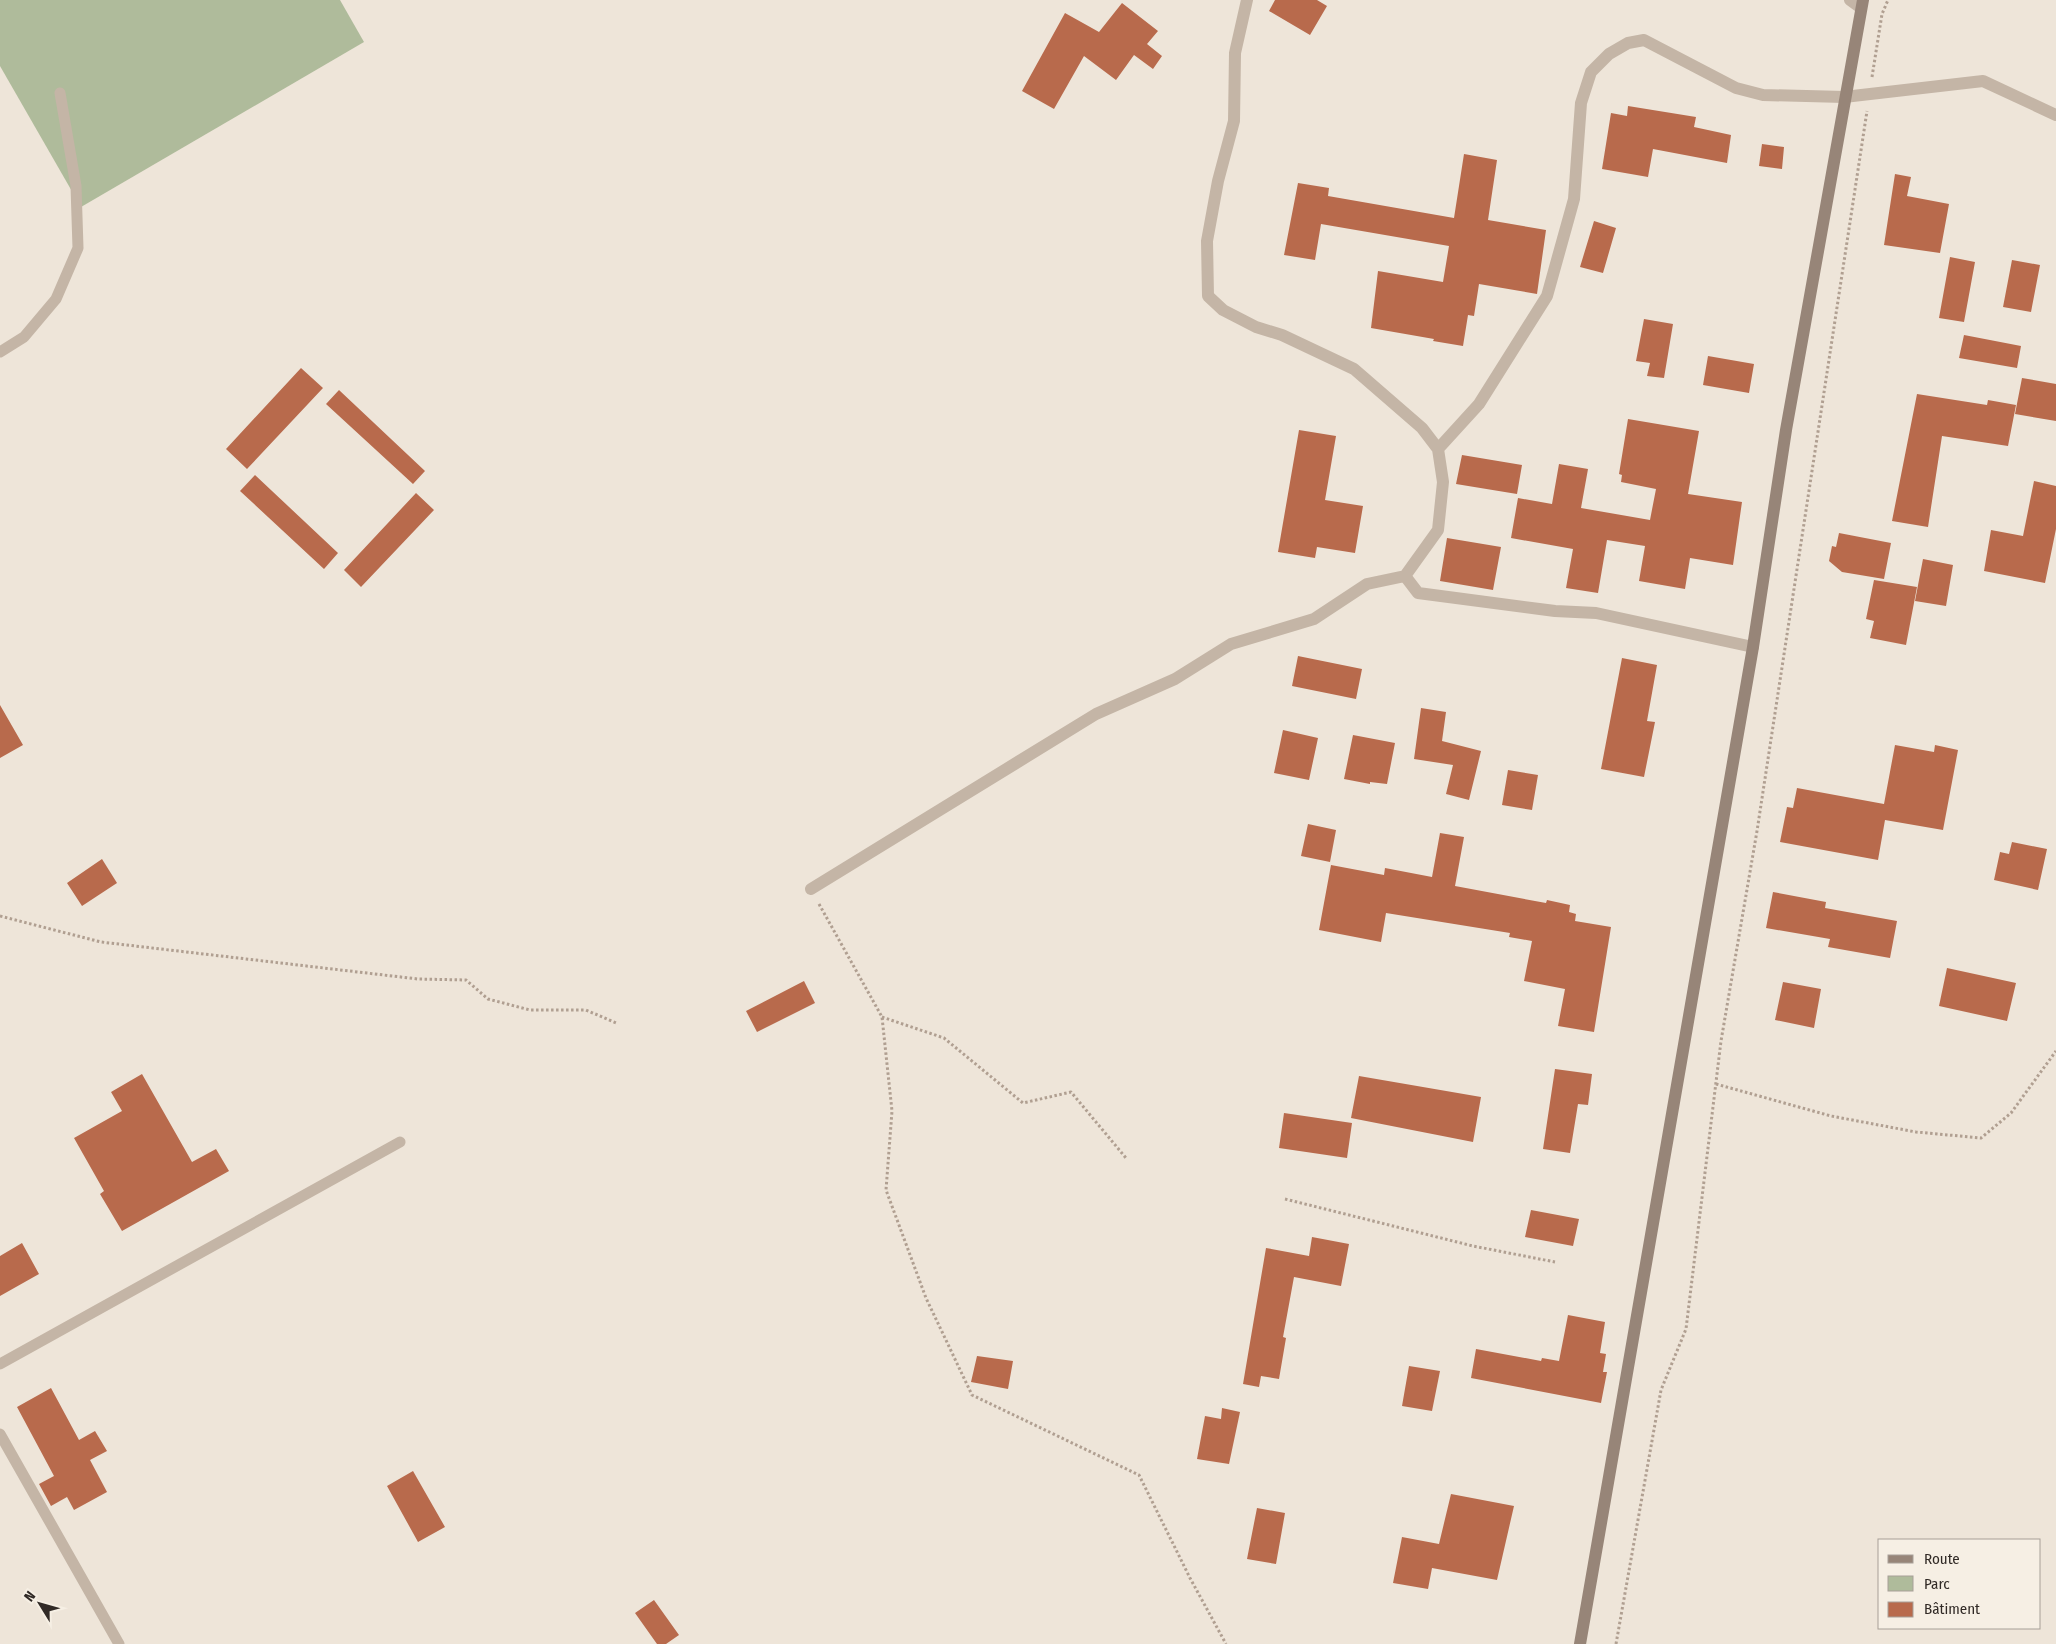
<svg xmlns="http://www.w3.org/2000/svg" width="2056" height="1644" font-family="'Fira Sans Condensed',sans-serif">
<rect width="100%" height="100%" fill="#eee5d9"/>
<path fill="#afbb9b" d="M0,0H340L364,42L81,207L0,66Z"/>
<path fill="#b86a4c" d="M1275,0H1317L1327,6L1310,35L1269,11Z
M1122,3L1158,31L1147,44L1162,56L1153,69L1134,55L1116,80L1084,56L1054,109L1022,91L1065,13L1099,32Z
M1628,106L1696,117L1694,127L1731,135L1727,163L1653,149L1648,177L1602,169L1611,113L1627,116Z
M1762,144L1784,147L1782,169L1759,166Z
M1464,154L1497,160L1488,220L1546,230L1537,294L1479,284L1474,316L1468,315L1463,346L1433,341L1434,339L1371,328L1378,271L1443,282L1449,246L1321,224L1315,260L1284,255L1298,183L1329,188L1328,196L1454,218Z
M1895,174L1911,177L1907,196L1949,204L1940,253L1884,245Z
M1594,221L1616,228L1603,273L1580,267Z
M1950,257L1975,262L1964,322L1939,318Z
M2012,260L2040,265L2031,312L2003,307Z
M1644,319L1673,324L1664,378L1647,376L1650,363L1636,361Z
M1964,335L2021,346L2017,368L1959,358Z
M1708,356L1754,364L1749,393L1703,385Z
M301,368L323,388L247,469L226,449Z
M2022,378L2056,384V421L2015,414Z
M339,390L425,471L413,484L326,404Z
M1917,394L1987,405L1988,400L2016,405L2008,446L1942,436L1928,527L1892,521Z
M1628,419L1699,431L1688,494L1742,502L1733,565L1690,558L1685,589L1639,581L1645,546L1607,540L1598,593L1566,588L1573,549L1511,538L1518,498L1552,504L1559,464L1588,469L1581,508L1650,520L1656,489L1621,482L1622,475L1619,474Z
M1299,430L1336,436L1325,500L1363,506L1355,553L1317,547L1315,558L1278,552Z
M1462,455L1522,465L1517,494L1456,484Z
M255,475L338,553L324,569L240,491Z
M2034,481L2056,486V529L2045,583L1984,571L1991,530L2023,536Z
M416,493L434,510L361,587L344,570Z
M1839,533L1891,543L1884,579L1842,572L1829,561L1832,546L1836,547Z
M1447,538L1501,547L1493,590L1440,581Z
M1923,559L1953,565L1946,606L1915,601Z
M1874,580L1917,587L1906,645L1870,638L1874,621L1866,619Z
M1298,656L1362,669L1356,699L1292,686Z
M1622,658L1657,665L1647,721L1655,722L1644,777L1601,769Z
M0,705L23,745L0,758Z
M1421,708L1446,712L1442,741L1481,751L1469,800L1446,794L1453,765L1414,759Z
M1283,730L1318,738L1309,780L1274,773Z
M1353,735L1395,743L1387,784L1370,782V784L1344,779Z
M1895,745L1934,752L1935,745L1958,750L1943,830L1885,820L1878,860L1780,842L1787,807L1793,808L1797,788L1884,804Z
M1508,770L1538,775L1532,810L1502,805Z
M1308,824L1336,830L1330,862L1301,856Z
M1440,833L1464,837L1455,886L1546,903L1547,900L1570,905L1569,912L1576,914L1575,921L1611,927L1594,1032L1558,1026L1565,989L1524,981L1532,941L1509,937L1510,933L1386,913L1381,942L1319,930L1331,865L1384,875L1385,868L1432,877Z
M2012,842L2047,849L2038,890L1994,880L2000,852L2009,854Z
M102,859L117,883L82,906L67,883Z
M1773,892L1826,902L1825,908L1897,921L1890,958L1828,947L1830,939L1766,928Z
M1947,968L2016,983L2007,1021L1939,1006Z
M804,981L815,1003L757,1032L746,1011Z
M1783,982L1821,989L1814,1028L1775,1020Z
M1555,1069L1592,1074L1588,1105L1578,1104L1570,1153L1543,1149Z
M142,1074L192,1162L216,1149L229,1171L122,1231L100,1194L104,1191L74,1138L122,1111L111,1092Z
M1359,1076L1481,1097L1473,1142L1351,1118Z
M1284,1113L1352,1123L1347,1158L1279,1148Z
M1531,1210L1579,1219L1573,1246L1525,1237Z
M1312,1237L1349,1244L1341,1286L1294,1277L1283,1337L1286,1338L1279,1379L1261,1376L1259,1387L1243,1384L1266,1248L1309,1256Z
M22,1243L39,1274L0,1296V1256Z
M1568,1315L1605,1322L1600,1353L1606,1354L1603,1372H1607L1601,1403L1471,1378L1476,1349L1541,1361L1542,1358L1559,1361Z
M977,1356L1013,1361L1008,1389L971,1382Z
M1409,1366L1440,1371L1432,1411L1402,1406Z
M51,1388L79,1440L95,1431L107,1451L90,1460L107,1492L74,1510L67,1497L51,1506L39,1484L54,1476L17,1407Z
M1222,1408L1240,1412L1229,1464L1197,1459L1205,1416L1221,1419Z
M413,1471L445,1527L418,1542L387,1486Z
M1451,1494L1514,1506L1497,1580L1432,1568L1428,1589L1393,1583L1402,1537L1439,1544Z
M1257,1508L1285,1513L1276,1564L1247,1559Z
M654,1600L679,1635L666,1644H657L635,1613Z"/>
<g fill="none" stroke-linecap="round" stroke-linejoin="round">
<path stroke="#b09f91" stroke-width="3" stroke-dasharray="2.5 2.5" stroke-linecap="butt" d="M1872,77L1882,14L1888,0
M819,904L882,1017L892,1111L886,1190L926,1298L972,1395L1139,1475L1190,1578L1226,1644
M0,916L101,942L418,979L466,980L488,999L530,1010H586L616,1023
M882,1017L944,1038L1023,1103L1071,1092L1126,1158
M1716,1084L1831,1116L1916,1132L1981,1138L2011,1113L2056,1051
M1285,1199L1473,1246L1555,1262
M1616,1644L1661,1390L1686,1329L1721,1041L1757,831L1867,111"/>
<path stroke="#c4b5a6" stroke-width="11" d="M0,352L24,337L56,299L78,248L76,186L60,93
M0,1364L400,1142
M0,1434L119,1644"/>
<path stroke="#c4b5a6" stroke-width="12" d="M1850,0L1861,8
M1438,449L1479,404L1547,296L1574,199L1581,103L1591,72L1609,54L1628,43L1644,40L1736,88L1763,95L1844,97L1983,81L2056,115
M1405,576L1418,593L1555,611L1596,613L1753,647
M811,889L1096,714L1175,679L1231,644L1314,619L1367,584L1405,576L1438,530L1443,482L1438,449L1422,428L1354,369L1282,335L1256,327L1223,310L1208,296L1207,241L1218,181L1234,121L1235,53L1247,0"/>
<path stroke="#978578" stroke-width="12" d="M1580,1644L1753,647L1786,430L1863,0"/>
</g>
<rect x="1878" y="1539" width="162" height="90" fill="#f6efe4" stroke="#a7a098"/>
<rect x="1888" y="1555" width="25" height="8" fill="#978578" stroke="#a7a098"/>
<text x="1924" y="1564" font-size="15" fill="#312a26">Route</text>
<rect x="1888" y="1576" width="25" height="15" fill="#afbb9b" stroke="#a7a098"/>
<text x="1924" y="1589" font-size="15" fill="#312a26">Parc</text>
<rect x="1888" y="1602" width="25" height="15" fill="#b86a4c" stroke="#a7a098"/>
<text x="1924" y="1614" font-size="15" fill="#312a26">Bâtiment</text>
<g transform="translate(40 1604) rotate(307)" stroke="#f6efe4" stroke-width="4" paint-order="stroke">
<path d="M0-4L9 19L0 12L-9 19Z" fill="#312a26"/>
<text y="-8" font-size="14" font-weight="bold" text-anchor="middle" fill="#312a26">N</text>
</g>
</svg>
